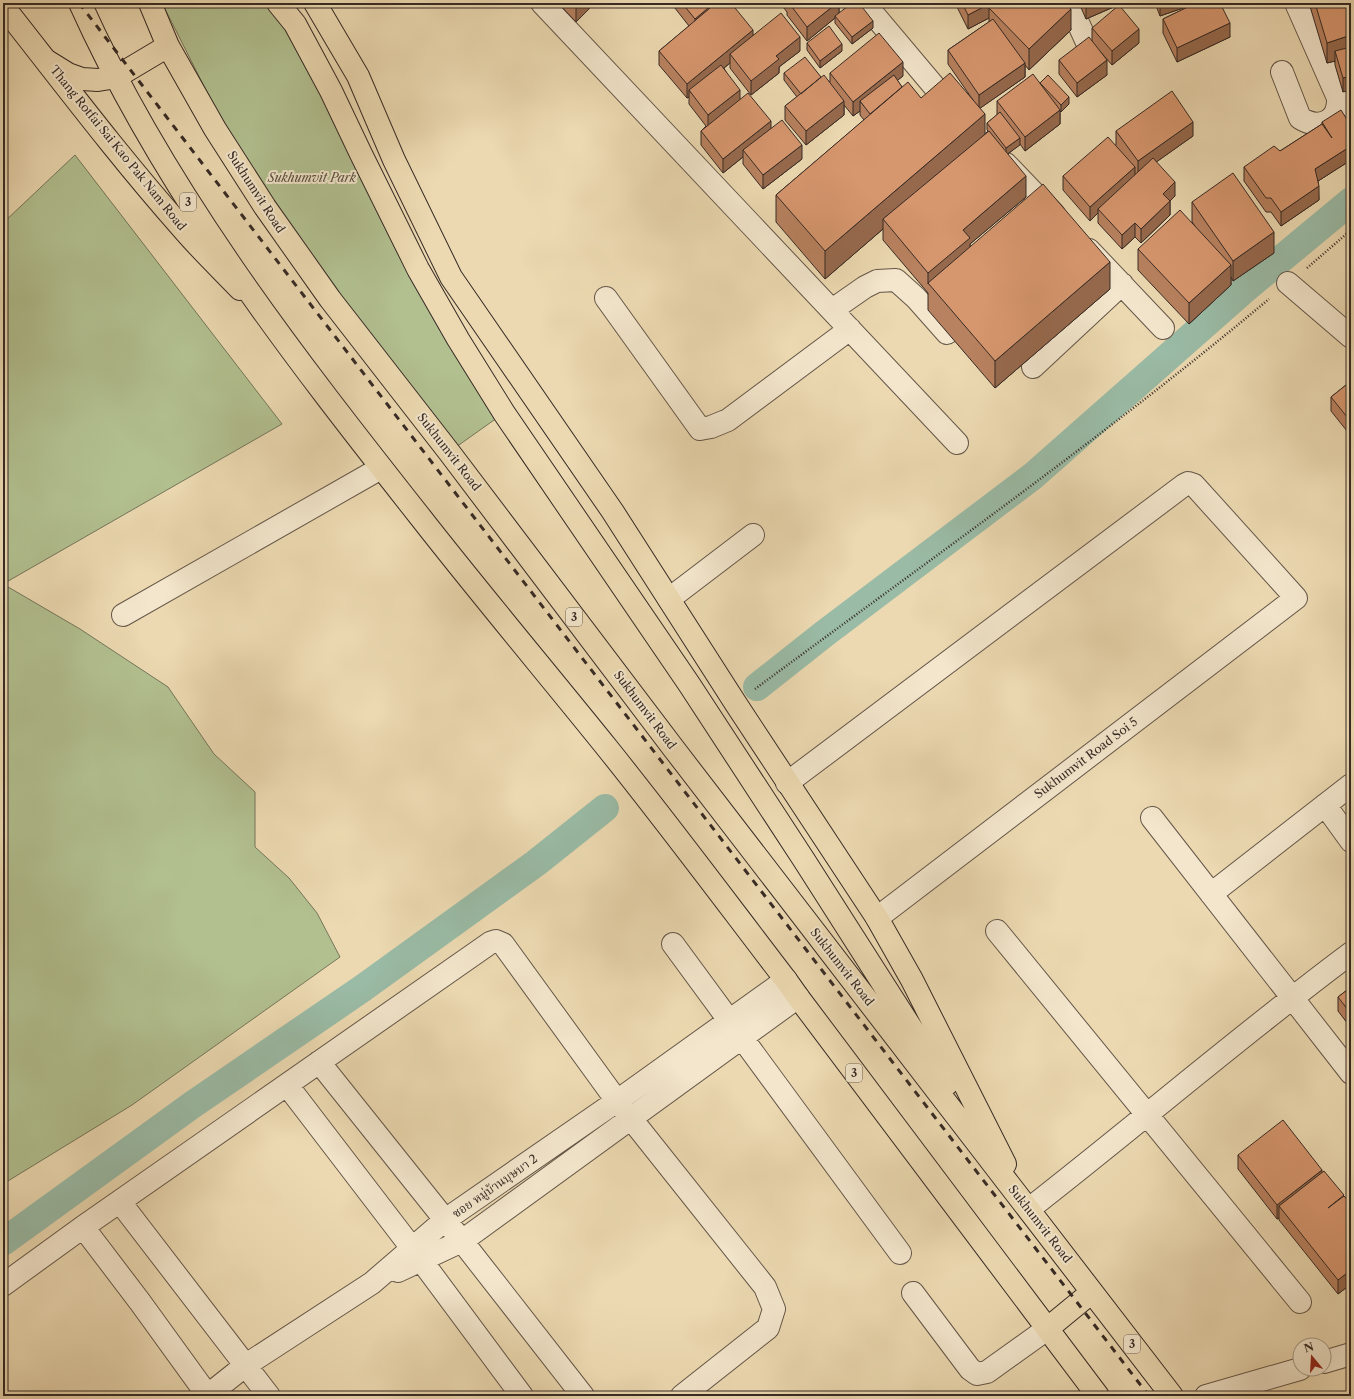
<svg xmlns="http://www.w3.org/2000/svg" width="1354" height="1399" font-family="'Libre Caslon Text','Noto Serif Thai',serif">
<rect width="100%" height="100%" fill="#ecd9b1"/>
<filter id="stains"><feTurbulence type="fractalNoise" baseFrequency=".005" numOctaves="4"/><feColorMatrix values="0 0 0 0 .2 0 0 0 0 .09 0 0 0 0 .02 0 0 0 .5 -.17"/></filter>
<radialGradient id="worn" r=".72"><stop offset=".6" stop-color="#630" stop-opacity="0"/><stop offset="1" stop-color="#630" stop-opacity=".3"/></radialGradient>
<path fill="#b2c090" stroke="#74755a" d="M162,3H270L504,413L449,452L265,207Z
M75,155L282,424L3,584V223Z
M3,584L80,629L168,687L214,754L255,792V847L289,878L317,913L340,957L132,1105L3,1184Z"/>
<g fill="none" stroke-linecap="round" stroke-linejoin="round">
<path stroke="#9abba6" stroke-width="28" d="M757,687L824,634L1033,476L1245,289L1351,201
M3,1242L192,1105L363,988L536,863L605,808"/>
<defs>
<path id="minor" d="M542,3L957,443
M864,3L944,98L950,100L955,107
M1069,3L1090,49
M1282,72L1300,118C1319,130 1339,122 1338,98L1296,3
M1006,164L1054,214
M1089,250L1163,328
M1288,283L1351,337
M606,298L700,429L711,427L728,420L850,329
M832,310L865,287L877,281L896,280L916,298L947,333
M1033,367L1122,284
M669,599L753,535
M123,615L381,468
M787,783L1184,485L1188,483L1194,485L1296,598L877,918
M1325,805L1351,841
M1152,818L1351,1073
M1211,894L1351,785
M997,931L1300,1302
M673,944L900,1253
M319,1062L462,1241L583,1396
M287,1085L421,1260L522,1396
M120,1202L269,1396
M1029,1209C1137,1125 1241,1035 1351,953
M83,1227L140,1302L208,1396
M398,1271L462,1241L798,997
M3,1285L83,1227L490,943L496,941L503,944L617,1101L765,1287L774,1309L768,1328L682,1396
M913,1293L970,1369L977,1374L987,1372L1047,1329
M1324,1362L1351,1354
M207,1396L246,1365L372,1283L445,1220L617,1101L786,980
M1206,1396L1300,1369"/>
<path id="major" d="M3,6C62,81 120,158 183,229C201,250 221,269 240,289"/>
<path id="highway" d="M80,3C165,192 294,357 421,518C482,596 546,672 608,749C669,825 727,903 786,980L798,997L1098,1396
M150,3L168,46L215,129L265,207L330,299L449,452L674,749L1172,1396
M278,3L295,24L331,91L361,154L418,269L458,339L504,413L689,684L804,860L947,1084
M315,3L358,76L394,160L451,277L613,512L736,704L877,918L912,980L1005,1164
M47,61L68,74L82,79L98,80L116,77L168,46
M1047,1329L1092,1292"/>
</defs>
<use href="#minor" stroke="#645648" stroke-width="24"/>
<use href="#major" stroke="#362a25" stroke-width="24"/>
<use href="#highway" stroke="#362a25" stroke-width="24"/>
<path stroke="#362a25" stroke-width="2.5" stroke-dasharray="1 2" stroke-linecap="butt" d="M1307,268L1351,230
M755,689C928,561 1104,437 1269,299"/>
<use href="#minor" stroke="#f3e6cc" stroke-width="22"/>
<use href="#major" stroke="#ecd9b1" stroke-width="22"/>
<use href="#highway" stroke="#ecd9b1" stroke-width="22"/>
<path stroke="#362a25" stroke-width="3" stroke-dasharray="7 7" stroke-linecap="butt" d="M79,3L1149,1396"/>
</g>
<path fill="#b8815f" stroke="#362a25" d="M558,3H596L592,6L589,3V9L576,22Z
M671,3H731L753,35L800,51L779,67V73L751,95L730,68V63L724,68L740,99L771,128L802,159L763,189L743,164V157L723,173L701,145V131L706,126L689,104V97L687,98L659,65V51L689,26Z
M780,3H839V14L873,28L852,44L835,23V18L807,41L787,15V12Z
M955,3H1065L1071,30L1029,70L1025,65V77L980,108L985,134L988,131L987,130V123L997,115V101L1040,83L1069,104L1061,112L1060,111V124L1025,151L1020,144L1008,154L1026,197L970,244V247L1110,289L995,388L928,310V293L883,240V229L825,279L776,222V195L864,120L860,115V111L853,116L844,105V115L806,145L785,120V106L797,97L784,80V73L821,77L830,82V73L903,76L897,80L902,87L921,98L973,100L948,64V50L989,22V18L968,29Z
M1079,3H1116V6L1086,19Z
M1155,3H1220L1230,37L1177,62L1163,33V19L1192,5L1160,16Z
M1309,3H1351L1343,92L1335,65V61L1327,63Z
M1092,28L1139,43L1112,65L1099,50L1107,75L1077,97L1059,74V60L1092,41Z
M807,43L842,51L820,68L807,50Z
M1322,122L1351,160L1318,181L1319,200L1281,226L1271,212H1266L1244,181V167L1280,151L1322,124Z
M1116,131L1193,136L1156,162L1175,196L1170,201V215L1141,243L1135,237L1122,249L1098,223V213L1090,221L1063,190V176L1116,145Z
M1192,202L1274,253L1233,281L1231,277V285L1189,324L1138,270V249L1195,226L1192,222Z
M1351,381V436L1331,411V397Z
M1351,987V1028L1338,1011V997Z
M1238,1155L1322,1172L1351,1204V1284L1338,1294L1279,1220V1218L1277,1219L1238,1169Z"/>
<path fill="#96694d" stroke="#362a25" d="M581,3H589V9L576,22V8Z
M592,3H596L592,6Z
M714,3H723L695,33V19Z
M837,3H839V16H835V18L807,41V27Z
M991,3H1015L989,8V18L968,29V15Z
M1092,3H1116V6L1086,19V5Z
M1140,3H1150L1140,7Z
M1160,3H1197L1160,16Z
M1071,9V30L1029,70V49Z
M873,21V28L852,44V37Z
M1230,23V37L1177,62V48Z
M1139,29V43L1112,65V51Z
M753,30V44L730,54V63L692,94L689,90V97L687,98V84Z
M1351,35V56L1335,51V61L1327,63V43Z
M800,37V51L779,67V73L751,95V81L776,56Z
M842,44V51L820,68V61Z
M1107,60V75L1077,97V83Z
M903,62V76L865,107L860,101V111L853,116V102Z
M1025,63V77L979,109V95Z
M1351,76V90L1343,92V78Z
M740,90V104L708,129V115Z
M1069,97V104L1061,112V105Z
M844,101V115L806,145V131Z
M1060,110V124L1025,151V137Z
M985,114V141L883,219V229L825,279V251Z
M771,121V135L743,150V157L723,173V159Z
M1193,122V136L1138,175V161Z
M1020,138V145L1006,155V148Z
M802,145V159L763,189V175Z
M1351,146V160L1315,183V169Z
M1135,167V181L1098,209V213L1090,221V207Z
M1026,176V197L970,244V259L928,284V273L963,230Z
M1175,182V196L1163,208V194Z
M1319,186V200L1281,226V212Z
M1170,201V215L1141,243V229Z
M1135,223V237L1122,249V235Z
M1274,232V253L1233,281V261Z
M1110,262V289L995,388V361Z
M1231,265V285L1189,324V303Z
M1322,1170V1184L1279,1206V1218L1277,1219V1205Z
M1351,1270V1284L1338,1294V1280Z"/>
<path fill="#d6966e" stroke="#362a25" d="M571,3H581L576,8Z
M682,3H714L695,19Z
M716,3H731L753,30L687,84L659,51Z
M789,3H837L807,27Z
M852,3H859L873,21L852,37L835,16Z
M962,3H991L968,15Z
M994,3H1065L1071,9L1029,49L989,8Z
M1085,3H1092L1086,5Z
M1196,3H1220L1230,23L1177,48L1163,19Z
M1315,3H1351V35L1327,43Z
M1119,5L1139,29L1112,51L1092,28Z
M781,13L800,37L776,56L779,59L751,81L730,54Z
M993,19L1025,63L979,95L948,50Z
M829,26L842,44L820,61L807,43Z
M879,33L903,62L853,102L830,73Z
M1089,37L1107,60L1077,83L1059,60Z
M1351,47V76L1343,78L1335,51Z
M805,57L821,77L801,94L784,73Z
M721,65L740,90L708,115L689,90Z
M950,73L985,114L825,251L776,195L908,82L921,98Z
M1033,74L1060,110L1025,137L997,101Z
M824,75L844,101L806,131L785,106Z
M894,75L902,87L870,114L860,101Z
M1048,75L1069,97L1061,105L1040,83Z
M1172,91L1193,122L1138,161L1116,131Z
M748,93L771,121L723,159L701,131Z
M1341,110L1351,126V146L1315,169L1319,186L1281,212L1271,198H1266L1244,167L1274,146L1280,151L1322,124L1332,138L1322,122Z
M1000,112L1020,138L1006,148L987,123Z
M782,120L802,145L763,175L743,150Z
M989,131L1026,176L963,230L970,238L928,273L883,219Z
M1108,137L1135,167L1090,207L1063,176Z
M1153,158L1175,182L1163,194L1170,201L1141,229L1135,223L1122,235L1098,209Z
M1233,173L1274,232L1233,261L1192,202Z
M1043,184L1110,262L995,361L928,283Z
M1180,210L1231,265L1189,303L1138,249Z
M1351,381V422L1331,397Z
M1351,987V1014L1338,997Z
M1283,1120L1322,1170L1277,1205L1238,1155Z
M1324,1171L1344,1195L1328,1208L1344,1196L1351,1204V1270L1338,1280L1279,1206Z"/>
<g text-anchor="middle" stroke-width="4" stroke-linejoin="round" paint-order="stroke">
<g fill="#f3e6cc" stroke="#6f6257" stroke-width="1">
<rect x="180" y="193" width="16" height="18" rx="3"/>
<rect x="566" y="608" width="16" height="18" rx="3"/>
<rect x="846" y="1064" width="16" height="18" rx="3"/>
<rect x="1124" y="1335" width="16" height="18" rx="3"/>
</g>
<g font-size="11" font-weight="bold" fill="#362a25">
<text x="188" y="206">3</text>
<text x="574" y="621">3</text>
<text x="854" y="1077">3</text>
<text x="1132" y="1348">3</text>
</g>
<g font-size="12" fill="#362a25" stroke="#f3e6cc">
<text transform="translate(118 148) rotate(51)" y="4">Thang Rotfai Sai Kao Pak Nam Road</text>
<text transform="translate(256 192) rotate(57)" y="4">Sukhumvit Road</text>
<text transform="translate(449 452) rotate(52)" y="4">Sukhumvit Road</text>
<text transform="translate(645 710) rotate(53)" y="4">Sukhumvit Road</text>
<text transform="translate(1086 758) rotate(-37)" y="4">Sukhumvit Road Soi 5</text>
<text transform="translate(842 967) rotate(52)" y="4">Sukhumvit Road</text>
<text transform="translate(495 1186) rotate(-35)" y="4">ซอย หมู่บ้านบุษบา 2</text>
<text transform="translate(1040 1224) rotate(52)" y="4">Sukhumvit Road</text>
</g>
<g font-size="12" font-style="italic" fill="#555040" stroke="#f3e6cc">
<text x="312" y="182">Sukhumvit Park</text>
</g>
</g>
<rect width="1354" height="1399" fill="none" stroke="#ecd9b1" stroke-width="16"/>
<rect x="4" y="4" width="1346" height="1391" fill="none" stroke="#362a25" stroke-width="2"/>
<rect x="8" y="8" width="1338" height="1383" fill="none" stroke="#362a25"/>
<g transform="translate(1312 1357) rotate(342)"><circle r="19" fill="#f3e6cc" stroke="#a79b89"/>
<path d="M0-3L7 15L0 10L-7 15Z" fill="#8f2418"/>
<text y="-6" font-size="11" font-weight="bold" text-anchor="middle" fill="#362a25">N</text>
</g>
<rect width="100%" height="100%" filter="url(#stains)"/>
<rect width="100%" height="100%" fill="url(#worn)"/>
</svg>
